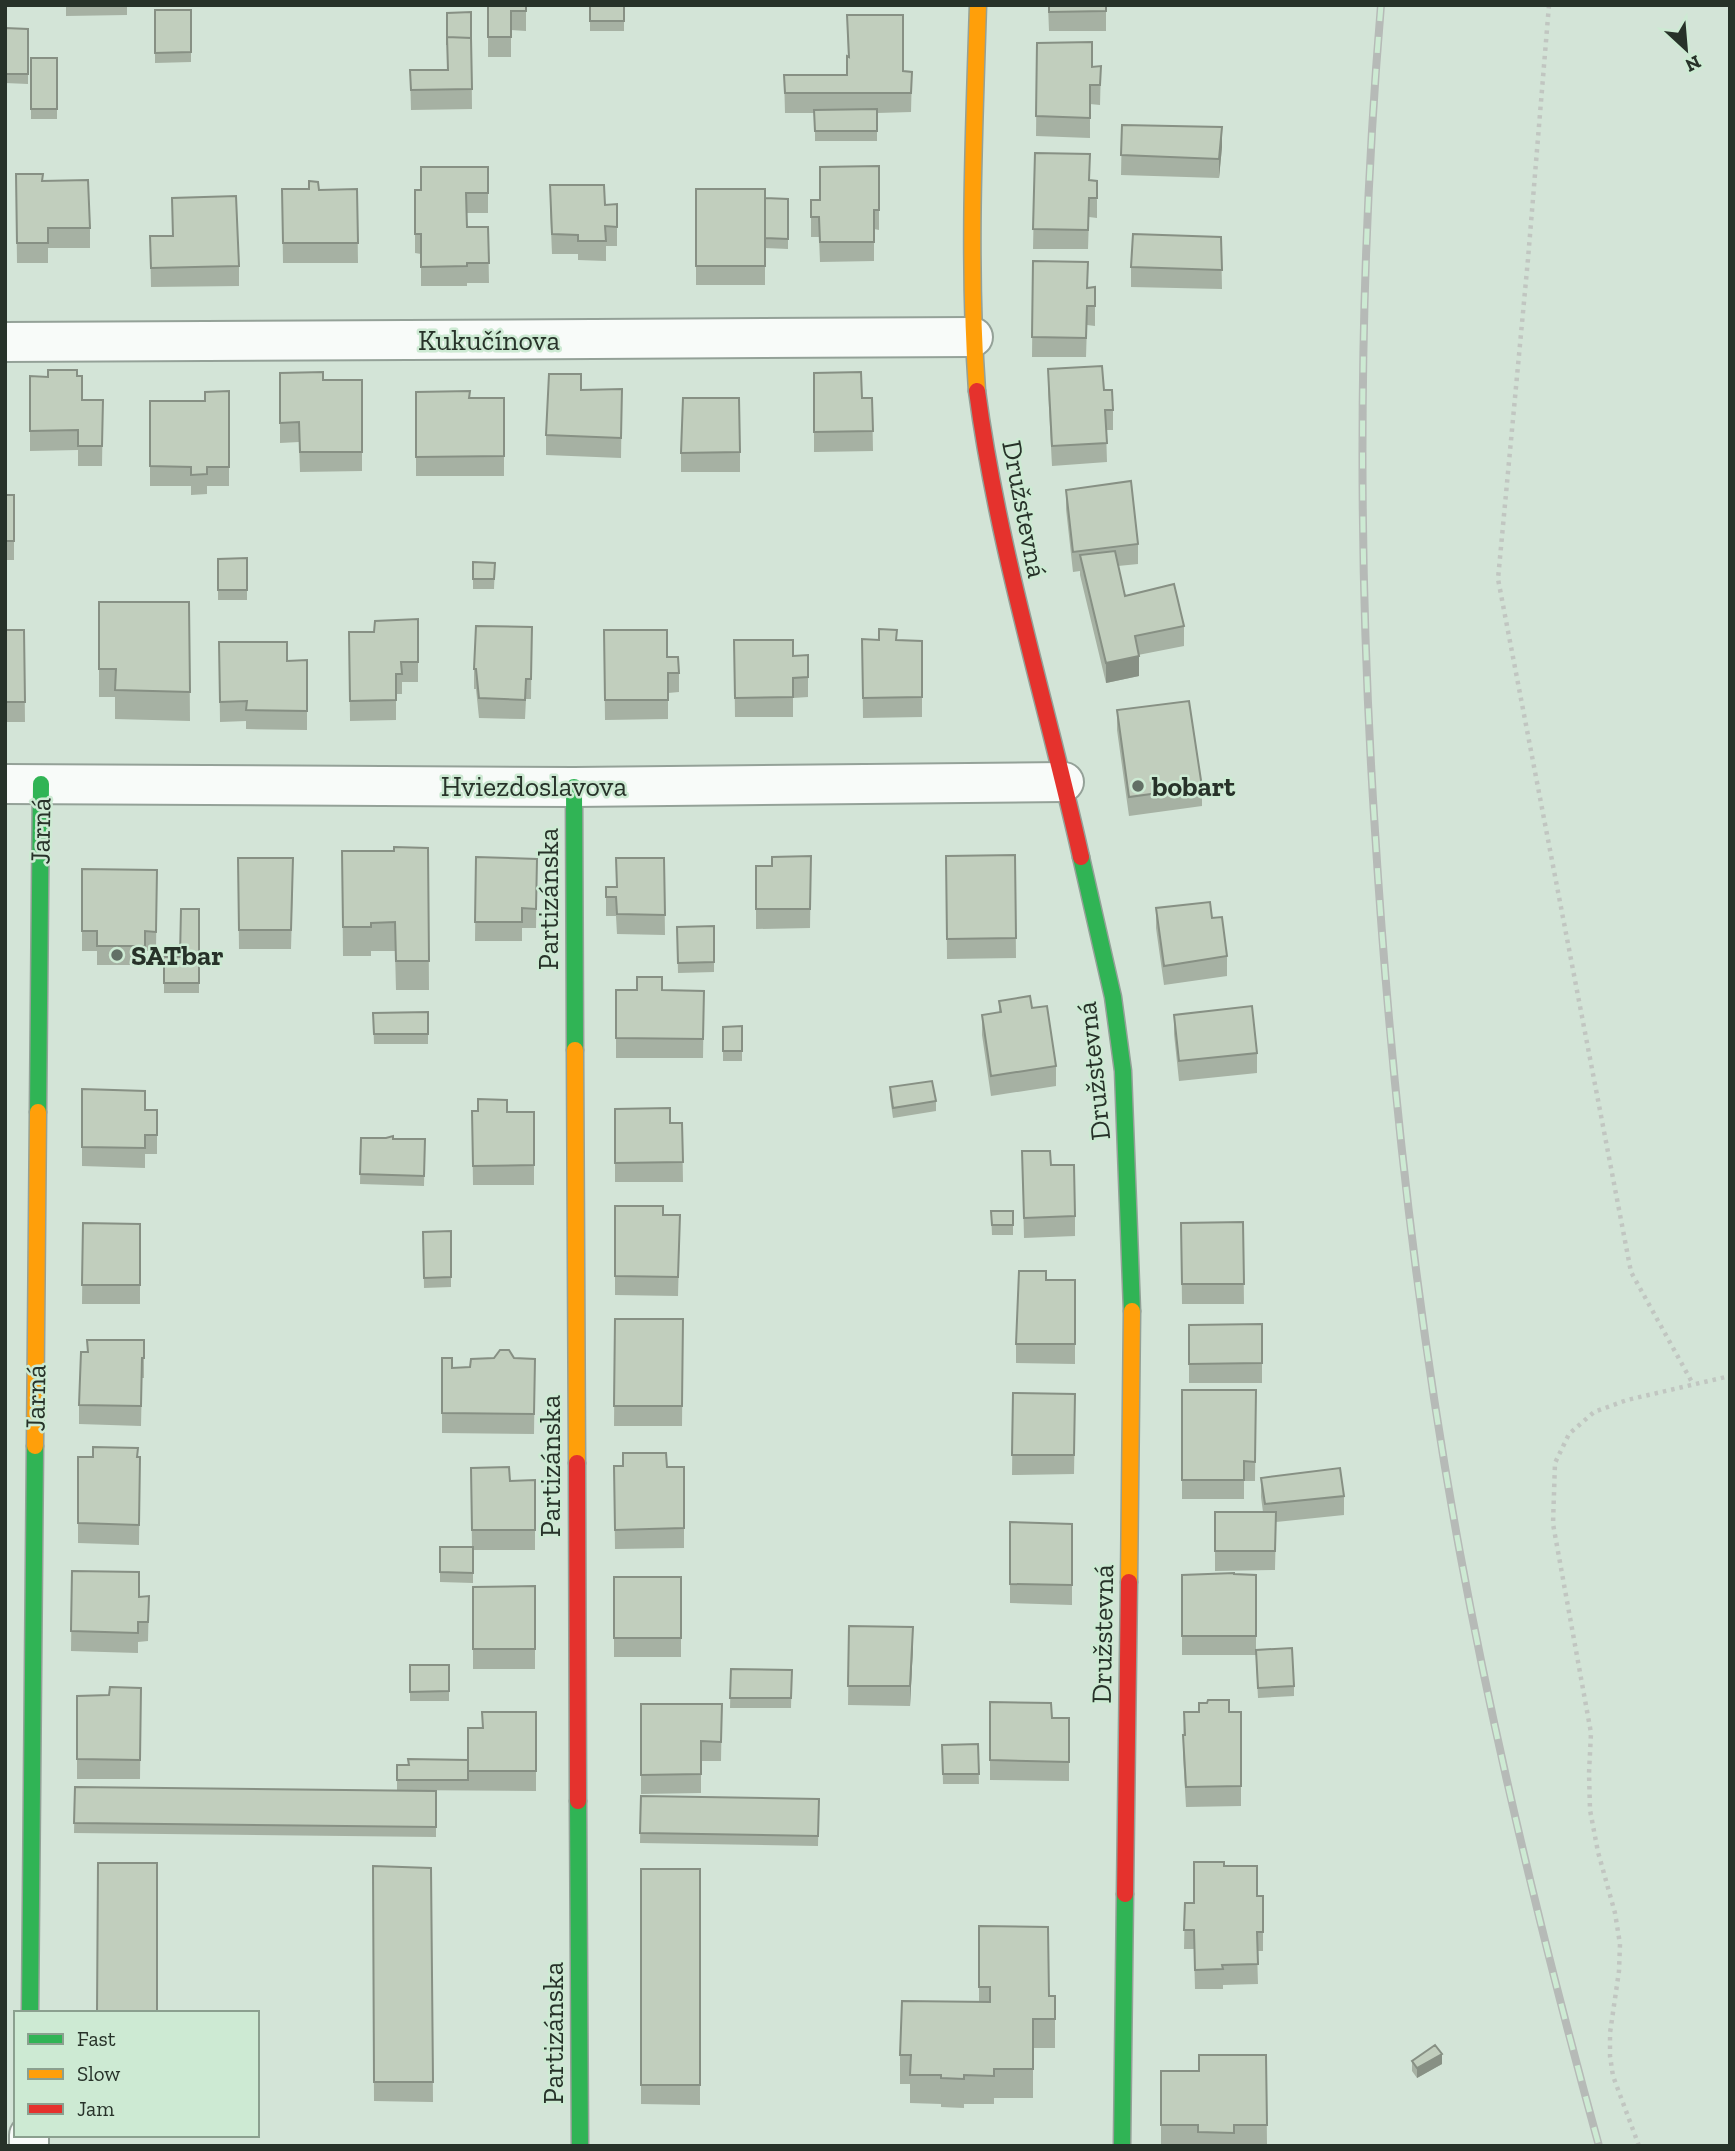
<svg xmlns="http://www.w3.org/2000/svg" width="1735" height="2151" font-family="'Zilla Slab',serif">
<rect width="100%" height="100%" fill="#d3e4d7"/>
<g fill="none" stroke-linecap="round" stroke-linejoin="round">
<defs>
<path id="street" d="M5,342L973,337
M5,784L574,787L1064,782
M29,2146V2135"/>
<path id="fast" d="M574,787L575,1050
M1081,857L1113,997L1123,1071L1132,1311
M38,1112L41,784
M578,1801L580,2146
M30,2013L35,1446
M1122,2146L1125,1894"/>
<path id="slow" d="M977,391C968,263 974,133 978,5
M575,1050L577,1463
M35,1446L38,1112
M1129,1582L1132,1311"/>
<path id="jam" d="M977,391C998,549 1046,701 1081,857
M577,1463L578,1801
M1125,1894L1129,1582"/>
</defs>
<use href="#street" stroke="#94a198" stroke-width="42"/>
<use href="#fast" stroke="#94a198" stroke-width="19"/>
<use href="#slow" stroke="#94a198" stroke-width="19"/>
<use href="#jam" stroke="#94a198" stroke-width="19"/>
<path stroke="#c1c6c1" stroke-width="4.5" stroke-dasharray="3.5 5" stroke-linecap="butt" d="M1549,5L1528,259L1498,579L1631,1272L1693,1384
M1639,2146L1613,2076L1610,2056V2033L1619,1971L1620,1944L1615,1913L1598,1852L1590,1810L1589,1773L1591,1733L1553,1524L1555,1463L1569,1434L1594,1412L1627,1400L1730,1376"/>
<use href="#street" stroke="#f8fbf9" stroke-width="38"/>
<use href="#fast" stroke="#30b455" stroke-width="16"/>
<use href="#slow" stroke="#ff9f0a" stroke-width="16"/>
<use href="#jam" stroke="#e5322d" stroke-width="16"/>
<defs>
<path id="rail" d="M1381,5C1358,279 1357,556 1375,831C1390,1073 1416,1314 1460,1553C1497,1753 1545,1950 1599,2146"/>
</defs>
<use href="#rail" stroke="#b6bab7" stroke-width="8"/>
<use href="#rail" stroke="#cdead3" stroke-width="5" stroke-dasharray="16" stroke-linecap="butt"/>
</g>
<path fill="#a6b1a3" d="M44,5H127V15L66,16V5Z
M488,5H537V6H526V31L511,30V57H488Z
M590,5H624V31H590Z
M1048,5H1106V31H1049Z
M155,10H191V62L155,63Z
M471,12L472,109L411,110L410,70H448Z
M847,15L903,71L912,72L911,112L877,113V141H815V113H785L784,75H847V56L848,57Z
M5,28L28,29V84L5,83Z
M1037,43L1092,67L1101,66L1100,105L1090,104V138L1036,136Z
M31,58H57V119H31Z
M1122,125L1222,147L1219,178L1121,175Z
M1035,153L1090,180L1097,200V218L1089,217L1088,249H1033Z
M879,166V230L874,229V261L820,262L819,237H811V200H820Z
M488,167V213H466L467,227H488L489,283H467V286H421V254L415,253V190H421Z
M16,174L43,181L90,228V248H48V263H17Z
M282,189H357L358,263H283Z
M696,189L765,198L788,199V249L765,248V285H696Z
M550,205H605L617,227V246H606V261L578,260V254H552Z
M150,236H172L239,266V286L151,287Z
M1221,237L1222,289L1131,287V267Z
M1033,261L1088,288L1095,287V326L1087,325L1086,357H1032Z
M1048,369L1113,410V430H1106L1107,462L1052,466L1048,389Z
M280,373L323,380H362V471L300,472L299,442L280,443Z
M814,373L862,398H872L873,451L814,452Z
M30,376H77L82,400H103L102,466H78V450L30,451Z
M622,389L621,458L546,455V435L581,390Z
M229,391V486H207V494L191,495V486H150V401H205Z
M416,392L470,398H504V476H416Z
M740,452V472H681V453Z
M1066,490L1138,544V564L1118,566L1125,596L1184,626V646L1138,655L1139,676L1106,683L1080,575V571L1073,572L1066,509Z
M5,495H14V560H5Z
M247,558V600H218V559Z
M473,562L495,563L494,589H473Z
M99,602H189L190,721L115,719V697H99Z
M418,619V682H402V694H396V720L350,721L349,632H374Z
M532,627L531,699H526L525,719L479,718L476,689H474V669Z
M5,630H24L25,722H5Z
M604,630L667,657L679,673V692L668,693V719L605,720Z
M862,639L922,641V717L863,718Z
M734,640L793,656L808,677V697L793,698V717H735Z
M219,642L287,661L307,660V730L246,729V721L220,722Z
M1117,710L1202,787V806L1129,816L1117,730Z
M428,848L429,990H396L395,951H371V956H343L342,851H394Z
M1015,855L1016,958L947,959L946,856Z
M811,856L810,928L756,929V866H772Z
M476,857L537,859L536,928H522V941H475Z
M238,858L293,878L291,949H239Z
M664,858L665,935L617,934L616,916H606V887H616Z
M82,869L157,870L156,951H145V965H97V951H82Z
M1156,908L1212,918L1227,956V976L1164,985L1156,928Z
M199,909V993H164V957H180Z
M714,926V972L678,973L677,927Z
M616,990L704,991L703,1058H616Z
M999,1001L1032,1008L1056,1066V1086L991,1096L982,1035V1015L999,1013Z
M428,1012V1044H374L373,1013Z
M1174,1015L1257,1053V1073L1179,1081L1174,1034Z
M742,1026V1061H723V1027Z
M890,1087L936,1101V1111L893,1118L890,1097Z
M82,1089L145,1110L157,1135V1154H145V1168L82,1166Z
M615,1109L670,1123H682L683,1182H615Z
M472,1111L534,1112V1185H473Z
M361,1138L425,1139L424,1186L360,1184Z
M1022,1151L1051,1165L1075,1216V1236L1024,1238Z
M615,1206L663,1215H680L678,1296L615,1295Z
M991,1211H1013V1235H992Z
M1243,1222L1244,1304H1182L1181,1223Z
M83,1223L140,1224V1304H82Z
M451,1231V1287L424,1288L423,1232Z
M1046,1280H1075V1364L1016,1363V1344Z
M615,1319H683L682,1426H614Z
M1262,1324V1383H1189V1325Z
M87,1340H144V1378H142L141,1426L79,1424V1405L87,1352Z
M442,1358L452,1368L470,1367L514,1358L535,1359L534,1434L442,1433Z
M1182,1390H1256L1255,1481H1244V1499H1182Z
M1013,1393L1075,1414L1074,1474L1012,1475Z
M78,1457H140L139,1545L78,1543Z
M614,1466L684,1467V1548L615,1549Z
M471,1468L510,1481L535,1480V1550H473V1583L440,1582V1547H472Z
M1261,1478L1344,1496V1515L1276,1522L1275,1570L1215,1571V1512H1263L1261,1497Z
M1010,1522L1072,1524V1605L1010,1603Z
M72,1571L139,1597L149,1596L148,1641L138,1642V1653L71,1651Z
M1234,1574L1256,1575V1655H1182V1575Z
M614,1577H681V1657H614Z
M535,1586V1669H473V1587Z
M849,1626L913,1646L910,1706L848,1705Z
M1256,1660L1294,1686V1696L1258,1698Z
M410,1665H449V1701H410Z
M731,1669L792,1670L791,1708H730Z
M141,1688L140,1779H77V1696L109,1695Z
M990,1702L1052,1718H1069V1781L990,1780Z
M641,1704H722L721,1761H701V1793L641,1794Z
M536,1712V1791L397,1790V1765H408V1759L468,1760L482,1728Z
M1184,1712H1241V1806L1186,1807L1183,1754Z
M978,1744L979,1784H943L942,1745Z
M75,1787L436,1791V1837L74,1833Z
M641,1796L819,1799L818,1846L640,1843Z
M373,1866L431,1868L433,2102L374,2101Z
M1224,1866L1257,1896H1263V1951H1257L1258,1984L1223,1985V1989H1195L1194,1949H1184L1185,1903H1194Z
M641,1869H700V2105L641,2104Z
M979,1926L1049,1996H1055V2048H1033V2098H994V2104H964V2108L941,2107V2104L910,2103V2084H900V2055L979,2002Z
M1266,2055L1267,2145H1234V2146L1161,2145V2071H1199Z
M1412,2061L1442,2064L1417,2078L1412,2071Z"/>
<path fill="#879084" d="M1222,127V147L1219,178V159Z
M1139,656V676L1106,683V663Z
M913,1627V1646L910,1706V1686Z
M1442,2054V2064L1417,2078V2068Z"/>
<path fill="#c1cebd" stroke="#879084" stroke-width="2" d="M488,5H526V11H511V37H488Z
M590,5H624V21H590Z
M1049,5H1106V11L1049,12Z
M155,10H191V52L155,53Z
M471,12V38L447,37V45V13Z
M847,15H903V71L912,72L911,93H785L784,75H847V56L849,57Z
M5,28L28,29V74H5Z
M447,37L471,38L472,89L411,90L410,70H448Z
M1092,42V67L1101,66L1100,85H1090V118L1036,116L1037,43Z
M31,58H57V109H31Z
M877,109V131H815L814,110Z
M1122,125L1222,127L1219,159L1121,155Z
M1035,153L1090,154L1089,180L1097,181V198H1089L1088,230L1033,229Z
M879,166V210H874V242H820L819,217H811V200H820V167Z
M421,167H488V193H466L467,227H488L489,263H467V266L421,267V234H415V190H421Z
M16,174H43L42,181L88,180L90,228H48V243H17Z
M309,181L318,182L319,190L357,189L358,243H283L282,189H309Z
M550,185H604L605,205L617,204V227L605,226L606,241H578V235L552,234Z
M696,189H765V266H696Z
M236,196L239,266L151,268L150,236H173L172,198Z
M765,198L788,199V239L765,238Z
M1133,234L1221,237L1222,270L1131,267Z
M1033,261L1088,262L1087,288L1095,287V306H1087L1086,338L1032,337Z
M1102,366L1104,390H1112L1113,410H1105L1107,443L1052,446L1048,369Z
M48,370H77V376H82V400H103L102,446H78V430L30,431V376L48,377Z
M323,372V380H362V452H300L299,422L280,423V373Z
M861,372L862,398H872L873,431L814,432V373Z
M549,374H581V390L622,389L621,438L546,435Z
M229,391V467H207V474L191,475V467L150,466V401H205V392Z
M470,391L469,398H504V456L416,457V392Z
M683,398H739L740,452L681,453Z
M1131,481L1138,544L1073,552L1066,490Z
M5,495H14V541H5Z
M1115,551L1125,596L1174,584L1184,626L1135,636L1139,656L1106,663L1080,555Z
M247,558V590H218V559Z
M473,562L495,563L494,579H473Z
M99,602H189L190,692L115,690L116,669H99Z
M418,619V662H401L402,674H396V700L350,701L349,632H374L375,621Z
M476,626L532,627L531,679H526L525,700L479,698L476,669H474Z
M879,629L897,630L896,640L922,641V697L863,698L862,639L879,640Z
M5,630H24L25,702H5Z
M604,630H667V657H678L679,673H668V700H605Z
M734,640H793V656L808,655V677L793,678V697L735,698Z
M219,642H287V661L307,660V711L246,710L247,701L220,702Z
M1189,701L1202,787L1129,797L1117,710Z
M394,847L428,848L429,961H396L395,922L371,923V927H343L342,851H394Z
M1015,855L1016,938L947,939L946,856Z
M811,856L810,909H756V866H772V857Z
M476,857L537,859L536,909L522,908V922H475Z
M238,858H293L291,930H239Z
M616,858H664L665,915L617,914L616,897H606V887H617Z
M82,869L157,870L156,932L145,931V946H97V931H82Z
M1210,902L1212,918L1222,917L1227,956L1164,966L1156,908Z
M181,909H199V983H164V957H180Z
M714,926V962L678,963L677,927Z
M637,977H662V990L704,991L703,1039L616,1038V990H637Z
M1030,996L1032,1008L1047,1006L1056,1066L991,1076L982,1015L1001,1012L999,1001Z
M1252,1006L1257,1053L1179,1061L1174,1015Z
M428,1012V1034H374L373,1013Z
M742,1026V1051H723V1027Z
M932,1081L936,1101L893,1108L890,1087Z
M82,1089L145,1091V1110H157V1135H145V1148L82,1147Z
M478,1099L507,1100V1112H534V1165L473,1166L472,1111H478Z
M670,1108V1123H682L683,1162L615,1163V1109Z
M393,1136V1139H425L424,1176L360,1174L361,1138H386Z
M1022,1151H1050L1051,1165H1074L1075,1216L1024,1218Z
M615,1206H663V1215H680L678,1277L615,1276Z
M991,1211H1013V1225H992Z
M1243,1222L1244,1284H1182L1181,1223Z
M83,1223L140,1224V1285H82Z
M451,1231V1277L424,1278L423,1232Z
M1019,1271H1046V1280H1075V1344H1016Z
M615,1319H683L682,1406H614Z
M1262,1324V1363L1189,1364V1325Z
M87,1340H144V1358H142L141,1406L79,1405L81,1352H88Z
M500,1350H509L514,1358L535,1359L534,1414L442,1413V1358H452V1368L470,1367L471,1359L494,1358Z
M1182,1390H1256L1255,1462L1244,1461V1480H1182Z
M1013,1393L1075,1394L1074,1455H1012Z
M93,1447L138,1448L137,1457H140L139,1525L78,1523V1457H93Z
M623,1453H666L667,1467H684V1528L615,1530L614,1466H623Z
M509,1467L510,1481L535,1480V1530H472L471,1468Z
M1340,1468L1344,1496L1265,1504L1261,1478Z
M1215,1512H1276L1275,1551H1215Z
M1010,1522L1072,1524V1585L1010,1584Z
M440,1547H473V1573L440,1572Z
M72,1571L139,1572V1597L149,1596L148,1622H138V1633L71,1631Z
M1234,1573V1574L1256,1575V1636H1182V1575Z
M614,1577H681V1638H614Z
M535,1586V1649H473V1587Z
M849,1626L913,1627L910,1686H848Z
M1292,1648L1294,1686L1258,1688L1256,1650Z
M410,1665H449V1691L410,1692Z
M731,1669L792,1670L791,1698H730Z
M110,1687L141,1688L140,1760L77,1759V1696L109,1695Z
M1208,1700H1229V1712H1241V1786L1186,1787L1183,1735H1185L1184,1712H1199V1703H1207Z
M990,1702L1051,1703L1052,1718H1069V1762L990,1760Z
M641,1704H722L721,1742L701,1741V1774L641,1775Z
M482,1712H536V1771H468V1728H483Z
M978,1744L979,1774H943L942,1745Z
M408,1759L468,1760V1780H397V1765H409Z
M75,1787L436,1791V1827L74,1823Z
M641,1796L819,1799L818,1836L640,1833Z
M1194,1862H1224V1866H1257V1896H1263V1932H1257L1258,1964L1222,1965L1223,1969L1195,1970L1194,1930H1184L1185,1903H1194Z
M98,1863H157V2013H97Z
M373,1866L431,1868L433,2082H374Z
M641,1869H700V2085H641Z
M979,1926L1048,1927L1049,1996H1055V2019H1033V2069H994V2076L964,2075V2079L941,2078V2075H910L911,2055H900L902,2001L990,2002V1987H979Z
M1435,2045L1442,2054L1417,2068L1412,2061Z
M1199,2055H1266L1267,2125H1234V2133L1198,2132V2125H1161V2071H1199Z"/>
<g fill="#637066" stroke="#cdead3" stroke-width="2.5">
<circle cx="1138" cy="786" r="7"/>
<circle cx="117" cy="955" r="7"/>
</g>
<g text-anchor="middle" stroke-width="5" stroke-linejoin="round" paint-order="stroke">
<g font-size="28" fill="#273229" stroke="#cdead3">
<text x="489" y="350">Kukučínova</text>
<text transform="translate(1025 509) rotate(79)" y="10">Družstevná</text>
<text x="534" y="796">Hviezdoslavova</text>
<text transform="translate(40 831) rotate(-89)" y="10">Jarná</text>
<text transform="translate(548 899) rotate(-90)" y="10">Partizánska</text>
<text transform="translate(1093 1071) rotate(-96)" y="10">Družstevná</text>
<text transform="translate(35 1398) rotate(-89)" y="10">Jarná</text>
<text transform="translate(550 1466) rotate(-90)" y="10">Partizánska</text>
<text transform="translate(1102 1634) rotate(-89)" y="10">Družstevná</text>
<text transform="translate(553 2033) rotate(-90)" y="10">Partizánska</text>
</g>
<g font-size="28" font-weight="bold" fill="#273229" stroke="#cdead3" text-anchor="start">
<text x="1152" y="796">bobart</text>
<text x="131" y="965">SATbar</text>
</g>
</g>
<rect width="1735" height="2151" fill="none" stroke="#273229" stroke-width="14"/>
<rect x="14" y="2011" width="245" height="126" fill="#cdead3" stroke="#8ba08f" stroke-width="2"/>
<rect x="28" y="2034" width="35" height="10" fill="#30b455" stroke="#8ba08f" stroke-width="2"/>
<text x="77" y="2046" font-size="21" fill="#273229">Fast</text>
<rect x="28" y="2069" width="35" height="10" fill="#ff9f0a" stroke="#8ba08f" stroke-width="2"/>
<text x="77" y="2081" font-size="21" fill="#273229">Slow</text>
<rect x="28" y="2104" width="35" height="10" fill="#e5322d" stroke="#8ba08f" stroke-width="2"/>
<text x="77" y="2116" font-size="21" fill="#273229">Jam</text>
<g transform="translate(1686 49) rotate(154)" stroke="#cdead3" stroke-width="5" paint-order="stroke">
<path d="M0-5L12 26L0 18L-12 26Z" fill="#273229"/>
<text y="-10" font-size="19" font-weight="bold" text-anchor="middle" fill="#273229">N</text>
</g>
</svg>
